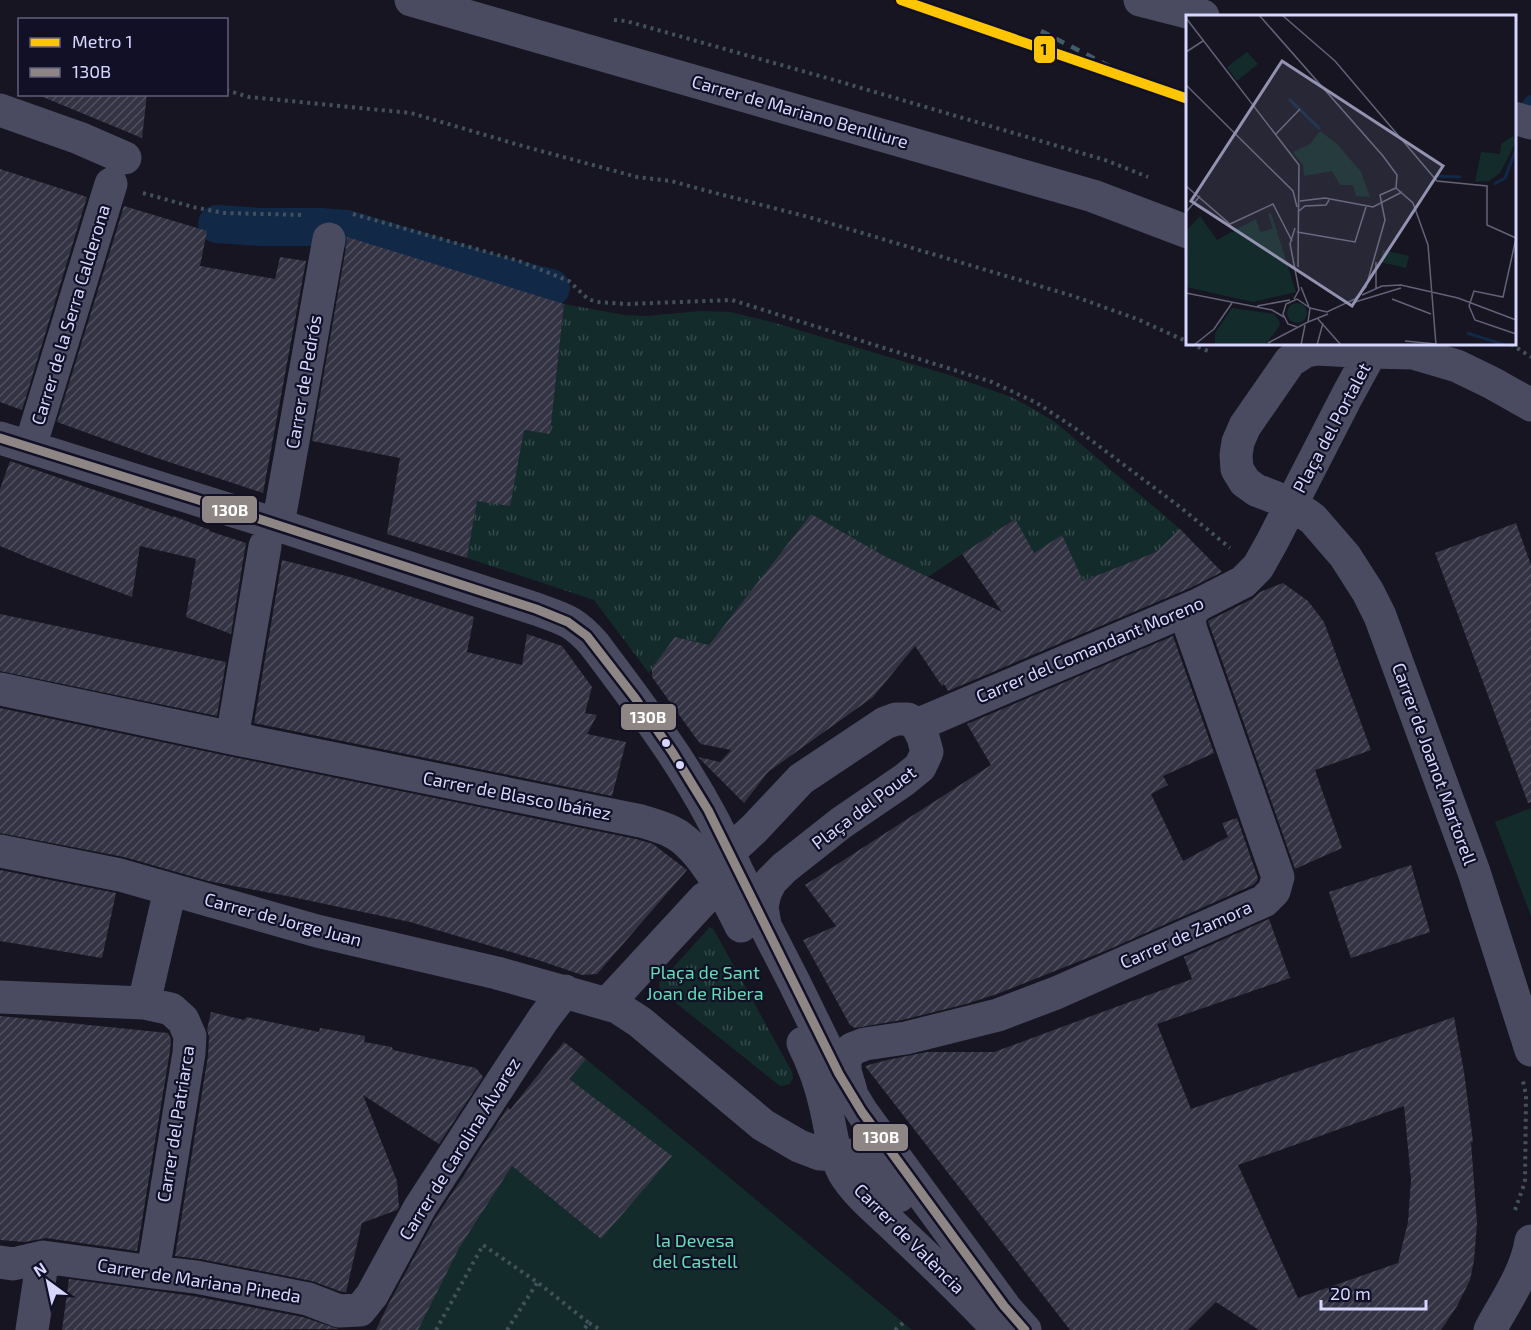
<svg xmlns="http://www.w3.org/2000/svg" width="1531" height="1330" font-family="'Exo 2',sans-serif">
<defs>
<pattern id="grass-tufts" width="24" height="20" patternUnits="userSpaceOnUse" patternTransform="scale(1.5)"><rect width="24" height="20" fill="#132c2b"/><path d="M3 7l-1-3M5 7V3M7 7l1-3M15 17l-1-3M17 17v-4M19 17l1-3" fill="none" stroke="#354a4b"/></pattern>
<pattern id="building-hatch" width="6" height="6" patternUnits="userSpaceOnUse" patternTransform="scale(1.5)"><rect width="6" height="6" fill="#343343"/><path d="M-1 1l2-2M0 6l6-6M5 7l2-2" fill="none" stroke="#51505f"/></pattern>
</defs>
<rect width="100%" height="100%" fill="#161521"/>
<path fill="url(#grass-tufts)" d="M564,304L624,315L647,316L701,311L730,312L775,323L949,375L1011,397L1028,406L1055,422L1180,529L1156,552L1083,581L1061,536L1034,553L1014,519L928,577L886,557L811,514L709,645L675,637L649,673L594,600L467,558L477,501L524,430L550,434Z
M710,927L714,930L792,1072L793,1078L790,1084L780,1086L676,1003L660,989L659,983Z"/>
<path fill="#132c2b" d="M1531,808V916L1495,822Z
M586,1059L735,1182L912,1330H418L459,1247L512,1166L601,1239L569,1079Z"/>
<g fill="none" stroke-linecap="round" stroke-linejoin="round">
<path stroke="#112846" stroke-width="10" d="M1520,111L1531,100"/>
<path stroke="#112846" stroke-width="38" d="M217,224L262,227H321L347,229L495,274L551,288"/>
</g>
<path fill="url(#building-hatch)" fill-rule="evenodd" d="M38,94H147L142,138L38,95Z
M0,169L87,197L22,410L0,402Z
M124,206L207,231L200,266L275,279L280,257L306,261L263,493L151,456L57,422Z
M347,237L564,304L550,434L524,430L510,506L477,501L467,558L387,534L400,458L312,441L347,242Z
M10,461L173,517V516L210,530L209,531L246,543L231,634L186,617L196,559L140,546L132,597L25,557L24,556L0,546V489Z
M811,514L886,557L1002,612L962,554L1015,519L1034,553L1062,535L1083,581L1156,552L1180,529L1222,572L1190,588L948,691L944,684L942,686L915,646L873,697L768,772L744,803L698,757L720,762L731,750L701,744L698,741L652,677V668L675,637L709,645Z
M1516,523L1531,565V802L1528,803L1435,553Z
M282,560L350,577L474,617L467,652L522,665L527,634L562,646L592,687L585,713L597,715L587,734L626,742L612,796L254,723Z
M1283,583L1308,601L1324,622L1371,750L1315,770L1342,848L1295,869L1208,621L1252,599L1260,592Z
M0,614L226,662L217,716L0,671Z
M1173,636L1214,753L1163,776L1168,785L1151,794L1183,861L1228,837L1222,823L1237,818L1258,878L1257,881L1253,885L1110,949L997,994L966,1004L902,1020L855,1028L850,1025L803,940L836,926L805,885L991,765L967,724Z
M0,708L228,756L636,839L653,844L687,870L597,974L582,975L538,960L410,922L292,897L208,881L124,857L0,833Z
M1411,865L1430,932L1351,958L1329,892Z
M0,870L116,893L102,958L0,941Z
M1269,919L1290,978L1157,1024L1191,1109L1454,1017L1464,1072L1473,1142H1471L1477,1223L1474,1260L1470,1280L1457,1306L1441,1330H1259L1216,1302L1188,1330H1070L865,1066L887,1060L927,1052H994L1192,979L1184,957ZM1404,1106L1411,1180L1408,1222L1398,1263L1298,1298L1238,1165Z
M211,1012L244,1020L247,1017L319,1032L320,1028L365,1036L364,1042L392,1047L393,1050L476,1068L483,1077L439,1144L363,1095L397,1181L399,1207L397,1210L362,1223L346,1292H342L312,1281L200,1259L175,1256L208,1056L209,1037L207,1030Z
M0,1016L168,1033L171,1039L170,1051L137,1251L46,1238L25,1242L0,1240Z
M564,1042L586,1059L569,1079L672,1156L601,1239L512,1166L459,1248L418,1330H376L388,1305L436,1217L471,1165H470L508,1107L510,1110Z
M69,1279L193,1296L303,1317L338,1329L62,1330Z"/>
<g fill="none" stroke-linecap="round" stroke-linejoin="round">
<path stroke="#43515c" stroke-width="4" stroke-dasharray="3 4.5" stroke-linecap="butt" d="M614,20L626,21L841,82L1105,160L1148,177
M226,90L249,97L411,113L519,145L637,177L671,181L704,190L812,218L1073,296L1137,319L1188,342
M143,193L193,207L224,213L304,215
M353,214L519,261L569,281L588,299L597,302L628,304L732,300L992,382L1037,403L1076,429L1180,507L1230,548
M1191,344L1208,351
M1511,344L1531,357
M1515,1210L1525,1182L1526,1095L1523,1081
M589,1323L601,1330
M436,1330L483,1245L537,1282L589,1323L583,1330
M507,1330L537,1283
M895,1330L903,1323"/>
<path stroke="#4a4b61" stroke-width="33" d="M411,0L1093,196L1188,232
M1140,0L1203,16
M0,110L79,138L125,158
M1514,118L1531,123
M1531,405L1492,383L1457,366L1413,353L1371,352L1317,349L1306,351L1290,361L1245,426L1238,442L1236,455L1237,469L1245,482L1256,490L1292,504L1313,519L1345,556L1368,592L1380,616L1474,872L1531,1050
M0,438L253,517L536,609C564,619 574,621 594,644C649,717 702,786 737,871L794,982L839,1074L862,1112L1004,1306
M30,447L111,184
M278,525L329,239
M0,689L232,738L641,821C651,824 662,827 672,832C702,847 726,896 741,926
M917,725L1198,605L1243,582L1258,567L1272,542L1347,396L1371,352
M232,738L265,546
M0,851L120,875L317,931L497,973L617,1007L640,1022L763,1125L799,1146L820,1154L848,1155L863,1159L873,1164L899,1196
M712,866L729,852L754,829L801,779L885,723L896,719H908L917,725L923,737L927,752L920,767L904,780L841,823L784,868L771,881L765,893L762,907L765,925
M0,997L144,1003L171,1009L183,1020L190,1036L189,1053L153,1272
M144,1003L170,890
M608,1003L705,898
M803,1043C813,1063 821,1085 826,1108C831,1130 833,1153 844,1173C857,1195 883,1215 901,1233C935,1265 967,1296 999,1330
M851,1091L845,1071V1059L852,1049L865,1044L906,1038L998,1015L1056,993L1264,901L1274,891L1278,877L1191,630C1188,618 1190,613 1198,605
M0,1262L13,1264L43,1257L153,1272L196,1277L308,1299L339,1311L360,1310L372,1295L420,1207L516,1060L544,1018L565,991
M991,1292L1025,1330
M32,1330L43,1257
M1490,1330C1505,1302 1526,1273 1531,1241"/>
<path stroke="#435b69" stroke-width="4.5" stroke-dasharray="9 8" stroke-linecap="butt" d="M1041,31L1140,82"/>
<defs>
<path id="bus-1" d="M0,438L253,517L536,609L568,622L587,636L635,698L673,753L708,810L839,1074L862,1112L1004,1306L1025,1330"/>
</defs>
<use href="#bus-1" stroke="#121026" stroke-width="14"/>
<use href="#bus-1" stroke="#8e8585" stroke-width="9"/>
<defs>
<path id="metro-1" d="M901,0L1188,99"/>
</defs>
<use href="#metro-1" stroke="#121026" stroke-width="15"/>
<use href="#metro-1" stroke="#fdc600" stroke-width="10"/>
</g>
<g fill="#d7d6fe" stroke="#121026" stroke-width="2">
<circle cx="666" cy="743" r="5"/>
<circle cx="680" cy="765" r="5"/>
</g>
<g text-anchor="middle" stroke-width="4.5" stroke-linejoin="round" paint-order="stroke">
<g font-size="18" fill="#d7d6fe" stroke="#121026">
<text transform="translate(800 112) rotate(16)" y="6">Carrer de Mariano Benlliure</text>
<text transform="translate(71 315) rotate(-73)" y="6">Carrer de la Serra Calderona</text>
<text transform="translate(304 382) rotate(-80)" y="6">Carrer de Pedrós</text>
<text transform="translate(1332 428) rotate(-62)" y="6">Plaça del Portalet</text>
<text transform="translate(1090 650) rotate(-23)" y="6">Carrer del Comandant Moreno</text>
<text transform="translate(1434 764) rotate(70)" y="6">Carrer de Joanot Martorell</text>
<text transform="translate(517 796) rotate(11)" y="6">Carrer de Blasco Ibáñez</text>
<text transform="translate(864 808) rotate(-37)" y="6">Plaça del Pouet</text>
<text transform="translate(283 920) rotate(15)" y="6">Carrer de Jorge Juan</text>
<text transform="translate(1186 935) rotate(-24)" y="6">Carrer de Zamora</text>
<text transform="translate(176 1124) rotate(-81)" y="6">Carrer del Patriarca</text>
<text transform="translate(460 1149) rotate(-58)" y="6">Carrer de Carolina Álvarez</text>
<text transform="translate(909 1239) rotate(45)" y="6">Carrer de València</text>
<text transform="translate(199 1281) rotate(9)" y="6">Carrer de Mariana Pineda</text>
</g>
<g font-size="18" fill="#63ddb4" stroke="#121026">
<text x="705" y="979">Plaça de Sant<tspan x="705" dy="21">Joan de Ribera</tspan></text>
<text x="695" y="1247">la Devesa<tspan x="695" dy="21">del Castell</tspan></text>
</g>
</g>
<g transform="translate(1186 15)">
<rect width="330" height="330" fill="#161521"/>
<path d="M61,37L72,49L51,66L41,52ZM134,116L151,129L175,157L184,182L170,181L167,170H154L146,156L118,161L117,150L107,137L124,129ZM327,121L330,127L314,158L303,166L289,167L295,137L314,139L315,129ZM46,293L88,299L94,307L93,312L79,330H29V318Z" fill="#132c2b"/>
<path d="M85,198L110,277L67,287L0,272V216L14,201L31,225L70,204L74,217L87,214L82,199ZM197,235L223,241L220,253L194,247ZM101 298a10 10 0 1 1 20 0a10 10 0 1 1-20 0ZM41,302L61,311L53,330H40L34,312ZM64,313L85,322L79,330H56L73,328L58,326Z" fill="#132c2b"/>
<path fill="none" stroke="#112846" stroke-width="3" d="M103,84L134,114M249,161L275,162M308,169L319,163L330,134M281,318L319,330"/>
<path fill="none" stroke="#636279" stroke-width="1.5" d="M73,0L197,141L211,160L210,173M96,0L149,46L251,166L301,171V210L330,223M0,3L113,150L112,252M0,37L17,26M0,70L107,176L111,192M89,120L114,94M0,171L44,209L87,189L106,226M210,173L227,188L242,230L250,330M114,186L139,183L187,192L216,177M113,196L119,191L140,190L143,185M0,197L14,181M111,217L169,227L180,192M330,223L317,282L288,276L283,291L289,305L330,319M190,247V273M115,272L123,292M0,278L86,295L98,302M176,280L196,271L215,270L272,283L330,305M108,284L113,275L104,229L109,213M206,284L245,299M169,287L215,273M71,291L104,285M124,293L141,297L169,284L180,272L199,205L194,180L210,173M132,304L155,330M122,307L142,299M219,326L250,329M82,328L122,307L124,293L111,284L100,289L97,299L102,309L111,312M8,330L28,314L46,288M115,330L119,310M131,330L137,308"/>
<path fill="#9392b1" fill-opacity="0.15" stroke="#9392b1" stroke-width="3" d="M96,46L257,151L166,291L5,186Z"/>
<rect width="330" height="330" fill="none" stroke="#d7d6fe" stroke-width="3"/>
</g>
<g stroke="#121026" stroke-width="2">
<rect x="1033" y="35" width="23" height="29" rx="6" fill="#fdc600"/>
<rect x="201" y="495" width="57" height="29" rx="6" fill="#8e8585"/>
<rect x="620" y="703" width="57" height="28" rx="6" fill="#8e8585"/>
<rect x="852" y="1123" width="57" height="29" rx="6" fill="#8e8585"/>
</g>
<g font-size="16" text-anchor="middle" font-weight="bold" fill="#fff">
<text x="230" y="516">130B</text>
<text x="648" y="723">130B</text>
<text x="881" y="1143">130B</text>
</g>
<g font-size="16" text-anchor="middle" font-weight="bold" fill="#111">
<text x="1044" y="55">1</text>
</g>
<rect x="18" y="18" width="210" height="78" fill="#121026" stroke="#615f7c" stroke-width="1.5"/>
<rect x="30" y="38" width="30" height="9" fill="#fdc600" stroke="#615f7c" stroke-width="1.5"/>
<text x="72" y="48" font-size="18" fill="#d7d6fe">Metro 1</text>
<rect x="30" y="68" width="30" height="9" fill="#8e8585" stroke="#615f7c" stroke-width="1.5"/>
<text x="72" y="78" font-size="18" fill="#d7d6fe">130B</text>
<g transform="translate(48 1282) rotate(327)" stroke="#121026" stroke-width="4.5" paint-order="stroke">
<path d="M0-4.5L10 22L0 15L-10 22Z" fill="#d7d6fe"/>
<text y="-9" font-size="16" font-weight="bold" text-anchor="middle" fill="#d7d6fe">N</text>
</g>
<path d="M1321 1300v9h105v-9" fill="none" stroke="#d7d6fe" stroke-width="3"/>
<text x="1330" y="1300" font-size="18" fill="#d7d6fe" stroke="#121026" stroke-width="4.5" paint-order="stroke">20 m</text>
</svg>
